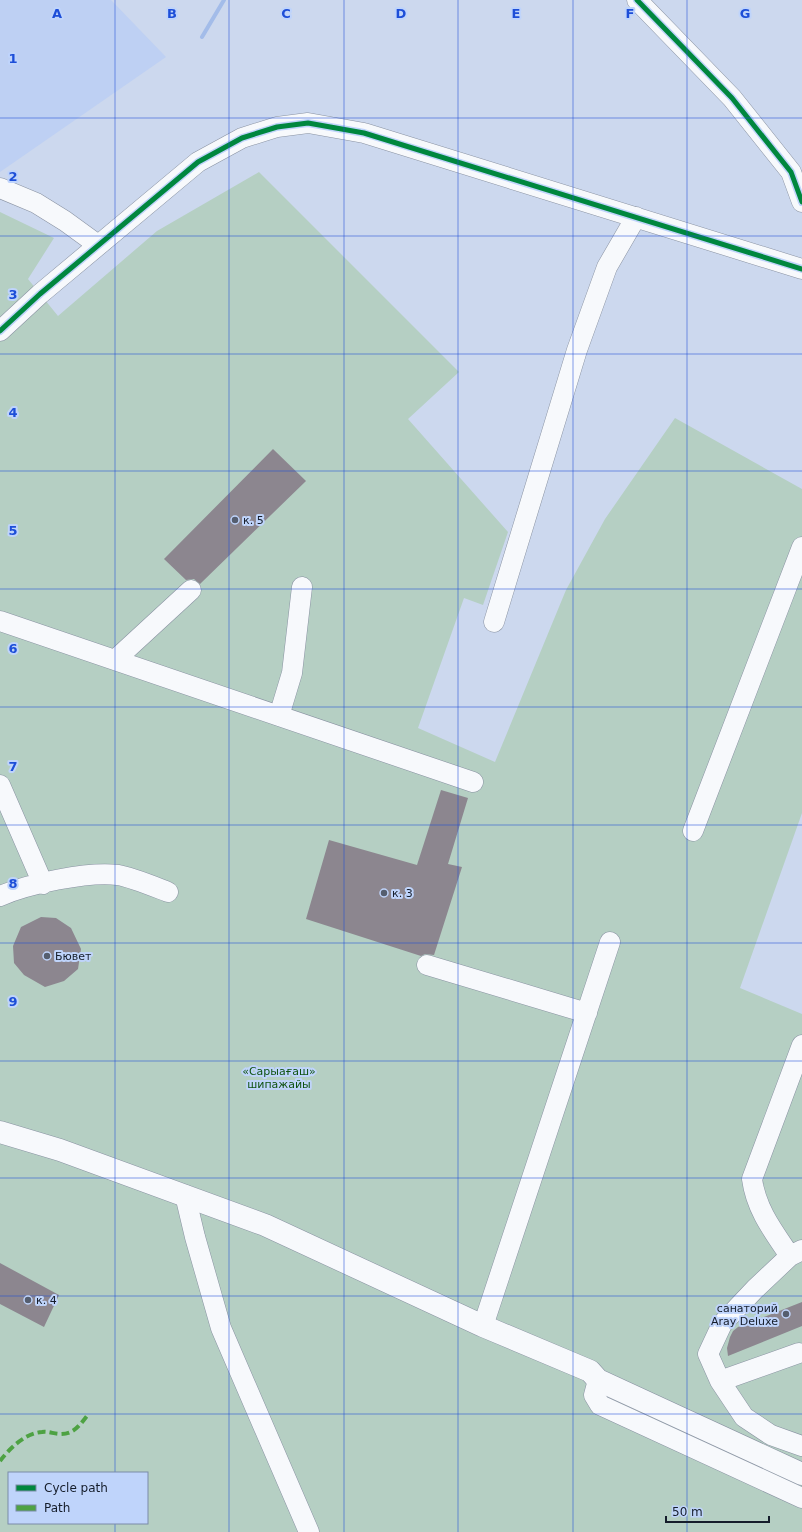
<svg xmlns="http://www.w3.org/2000/svg" width="802" height="1532" font-family="'DejaVu Sans',sans-serif">
<rect width="100%" height="100%" fill="#ccd8ee"/>
<path fill="#bed0f3" d="M0,0H111L166,57L0,172Z"/>
<path fill="#b5cfc3" fill-rule="evenodd" d="M259,172L459,372L408,419L508,532L483,605L464,598L418,728L495,762L566,590L605,519L675,418L802,489V813L740,988L802,1014V1532H0V212L54,238L28,279L58,316L157,231ZM9,1473H147V1523H9Z"/>
<g fill="none" stroke-linecap="round" stroke-linejoin="round">
<path stroke="#a3bce9" stroke-width="4" d="M202,37L224,0"/>
</g>
<path fill="#8c868f" d="M273,449L306,481L200,584L194,579L186,580L164,559Z
M441,790L468,798L448,864L462,867L434,955L425,954L421,956L306,919L329,840L417,865Z
M41,917L56,918L71,928L81,949L78,969L64,981L45,987L24,975L14,963L13,946L21,927Z
M0,1263L59,1295L44,1327L0,1304Z
M802,1302V1326L728,1356L727,1348L730,1337L733,1331L738,1327Z"/>
<g fill="none" stroke-linecap="round" stroke-linejoin="round">
<defs>
<path id="minor" d="M637,0L732,98L791,172L802,202
M0,188L36,203L65,221L98,245
M0,331L40,294L198,162L242,138L277,127L308,123L364,133L802,269
M0,621L473,782
M494,622L577,350L607,267L636,217
M115,660L191,590
M279,716L292,673L302,587
M0,785L43,884
M693,831L802,547
M0,896C28,884 88,871 118,875C131,877 155,887 168,892
M427,965L587,1013
M185,1195L195,1237L221,1328L309,1532
M802,1250L790,1256L755,1289L722,1324L708,1354L720,1381L744,1417L771,1435L802,1446
M790,1256C773,1231 756,1209 752,1179L802,1045
M483,1326L610,942
M598,1380L594,1395L600,1405L802,1498
M720,1381L799,1353"/>
<path id="major" d="M0,1132L60,1150L265,1225L483,1326L590,1371L598,1380L802,1474"/>
</defs>
<use href="#minor" stroke="#8992a2" stroke-width="21"/>
<use href="#major" stroke="#8992a2" stroke-width="23"/>
<use href="#minor" stroke="#f7f9fc" stroke-width="20"/>
<use href="#major" stroke="#f7f9fc" stroke-width="22"/>
<path stroke="#4ea243" stroke-width="4" stroke-dasharray="8 4" stroke-linecap="butt" d="M0,1461C9,1449 25,1433 42,1432C48,1431 54,1434 60,1434C74,1434 79,1426 87,1416"/>
<defs>
<path id="cycleway" d="M637,0L732,98L791,172L802,202
M0,331L40,294L198,162L242,138L277,127L308,123L364,133L802,269"/>
</defs>
<use href="#cycleway" stroke="#bfd4fb" stroke-width="8"/>
<use href="#cycleway" stroke="#00873e" stroke-width="5"/>
</g>
<path fill="none" stroke="#1d4ed8" stroke-width="1" stroke-opacity="0.55" d="M115,0V1473M229,0V1532M344,0V1532M458,0V1532M573,0V1532M687,0V1532M0,118H802M0,236H802M0,354H802M0,471H802M0,589H802M0,707H802M0,825H802M0,943H802M0,1061H802M0,1178H802M0,1296H802M0,1414H802M115,1523V1532"/>
<g fill="#555e6f" stroke="#bfd4fb" stroke-width="1.5">
<circle cx="235" cy="520" r="4"/>
<circle cx="384" cy="893" r="4"/>
<circle cx="47" cy="956" r="4"/>
<circle cx="28" cy="1300" r="4"/>
<circle cx="786" cy="1314" r="4"/>
</g>
<g text-anchor="middle" stroke-width="4" stroke-linejoin="round" paint-order="stroke">
<g font-size="11" fill="#151d2b" stroke="#bfd4fb" text-anchor="start">
<text x="243" y="524">к. 5</text>
<text x="392" y="897">к. 3</text>
<text x="55" y="960">Бювет</text>
<text x="36" y="1304">к. 4</text>
<text x="778" y="1312" text-anchor="end">санаторий<tspan x="778" dy="13">Aray Deluxe</tspan></text>
</g>
<g font-size="11" fill="#0f520f" stroke="#bfd4fb">
<text x="279" y="1075">«Сарыағаш»<tspan x="279" dy="13">шипажайы</tspan></text>
</g>
</g>
<g font-size="13" text-anchor="middle" font-weight="bold" fill="#1d4ed8" stroke="#bfd4fb" stroke-width="4" stroke-linejoin="round" paint-order="stroke">
<text x="57" y="18">A</text>
<text x="172" y="18">B</text>
<text x="286" y="18">C</text>
<text x="401" y="18">D</text>
<text x="516" y="18">E</text>
<text x="630" y="18">F</text>
<text x="745" y="18">G</text>
<text x="13" y="63">1</text>
<text x="13" y="181">2</text>
<text x="13" y="299">3</text>
<text x="13" y="417">4</text>
<text x="13" y="535">5</text>
<text x="13" y="653">6</text>
<text x="13" y="771">7</text>
<text x="13" y="888">8</text>
<text x="13" y="1006">9</text>
</g>
<rect x="8" y="1472" width="140" height="52" fill="#bfd4fb" stroke="#7b8ba8"/>
<rect x="16" y="1485" width="20" height="6" fill="#00873e" stroke="#7b8ba8"/>
<text x="44" y="1492" font-size="12" fill="#151d2b">Cycle path</text>
<rect x="16" y="1505" width="20" height="6" fill="#4ea243" stroke="#7b8ba8"/>
<text x="44" y="1512" font-size="12" fill="#151d2b">Path</text>
<path d="M666 1516v6h103v-6" fill="none" stroke="#151d2b" stroke-width="2"/>
<text x="672" y="1516" font-size="12" fill="#151d2b" stroke="#bfd4fb" stroke-width="3" paint-order="stroke">50 m</text>
</svg>
